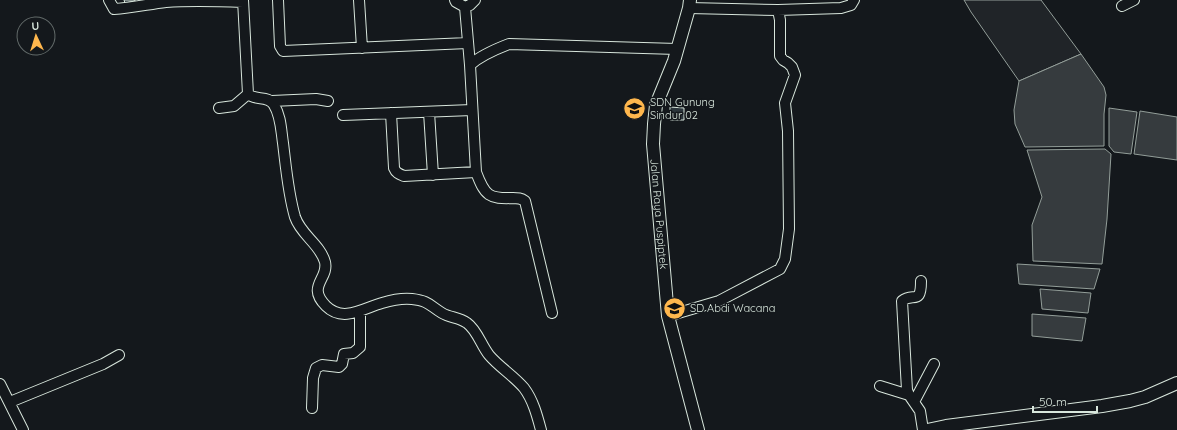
<svg xmlns="http://www.w3.org/2000/svg" width="1177" height="430" font-family="Quicksand,sans-serif">
<rect width="100%" height="100%" fill="#14181c"/>
<path fill="#202428" stroke="#939e99" d="M964,0H1041L1081,54L1019,81L971,12Z"/>
<path fill="#363b3e" stroke="#939e99" d="M1081,54L1104,87L1106,95L1104,114V146L1025,147L1015,124L1014,110L1019,81Z
M1109,108L1137,112L1131,154L1114,152L1109,146Z
M1140,111L1177,117V160L1134,154Z
M1105,149L1111,154L1107,219L1102,264L1033,261L1032,225L1042,197L1027,150Z
M1017,264L1100,269L1094,289L1019,284Z
M1040,289L1091,293L1088,313L1042,309Z
M1032,314L1086,318L1082,341L1032,336Z"/>
<path fill="#2c363c" stroke="#d8e6dc" d="M124,0H135V1L125,3Z
M670,107L684,108V120H670Z"/>
<g fill="none" stroke-linecap="round" stroke-linejoin="round">
<defs>
<path id="minor" d="M109,0L114,9C132,8 149,4 166,2C192,0 218,1 243,2
M278,0L280,46L283,51L468,43
M359,0L362,48
M455,0L456,2L465,7L470,65
M1122,6L1134,0
M465,7L470,5L475,0
M689,8L778,10L841,8L851,5L854,0
M248,94C255,101 269,95 274,105C281,116 281,130 283,143C286,167 288,193 295,217C301,235 320,244 325,262C329,279 306,286 326,306C343,323 364,308 382,303C392,300 403,298 412,299C429,301 429,305 442,313C450,318 459,317 467,323C477,330 481,345 489,355C499,367 514,376 524,388C533,400 537,415 541,430
M272,101L316,99L328,101
M219,108L234,106L248,94L243,0
M429,112L433,175
M391,113L394,168C396,173 399,174 404,176L476,172
M343,115L472,110
M921,281C921,306 913,292 902,301L907,390L909,395L920,411L923,430
M552,313L525,201C521,198 518,198 513,198C489,199 485,196 476,172L470,65C481,55 496,49 509,44L677,49
M668,316L719,301L780,269L785,259L789,229L788,131L785,103L795,75L792,67L788,63L783,60L780,56V20L778,10
M0,384L23,430
M880,386L909,395
M10,402L103,364L119,355
M914,402L934,364
M312,408L313,378L316,368L322,365L339,367L342,364L344,354L353,353L360,347V311"/>
<g id="major">
<path id="s1" d="M690,0L689,8L674,61L656,105L654,124L653,144L668,316L698,430"/>
<path d="M927,430L946,426L1102,406L1130,401L1145,397L1177,383"/>
</g>
</defs>
<use href="#minor" stroke="#d8e6dc" stroke-width="12"/>
<use href="#major" stroke="#d8e6dc" stroke-width="14"/>
<use href="#minor" stroke="#14181c" stroke-width="10"/>
<use href="#major" stroke="#14181c" stroke-width="12"/>
</g>
<defs>
<symbol id="school-disc" viewBox="-11 -11 22 22"><circle r="9.5" fill="#ffb74d" stroke="#14181c"/><path d="M0-5L7-2L0 1L-7-2ZM-4 1L0 2.5L4 1V4Q0 6-4 4Z" fill="#111"/></symbol>
</defs>
<g fill-rule="evenodd">
<use href="#school-disc" x="622" y="96" width="25" height="25"/>
<use href="#school-disc" x="662" y="296" width="25" height="25"/>
</g>
<g text-anchor="middle" stroke-width="3" stroke-linejoin="round" paint-order="stroke">
<g font-size="11" fill="#d8e6dc" stroke="#14181c" text-anchor="start">
<text x="650" y="106">SDN Gunung<tspan x="650" dy="13">Sindur 02</tspan></text>
<text x="690" y="312">SD Abdi Wacana</text>
</g>
<g font-size="11" fill="#d8e6dc" stroke="#14181c">
<text dy="4" stroke="none"><textPath href="#s1" startOffset="220">Jalan Raya Puspiptek</textPath></text>
</g>
</g>
<g transform="translate(36 36) rotate(356)"><circle r="19" fill="#14181c" stroke="#626a69"/>
<path d="M0-3L7 15L0 10L-7 15Z" fill="#ffb74d"/>
<text y="-6" font-size="11" font-weight="bold" text-anchor="middle" fill="#d8e6dc">U</text>
</g>
<path d="M1033 406v6h64v-6" fill="none" stroke="#d8e6dc" stroke-width="2"/>
<text x="1039" y="406" font-size="12" fill="#d8e6dc" stroke="#14181c" stroke-width="3" paint-order="stroke">50 m</text>
</svg>
